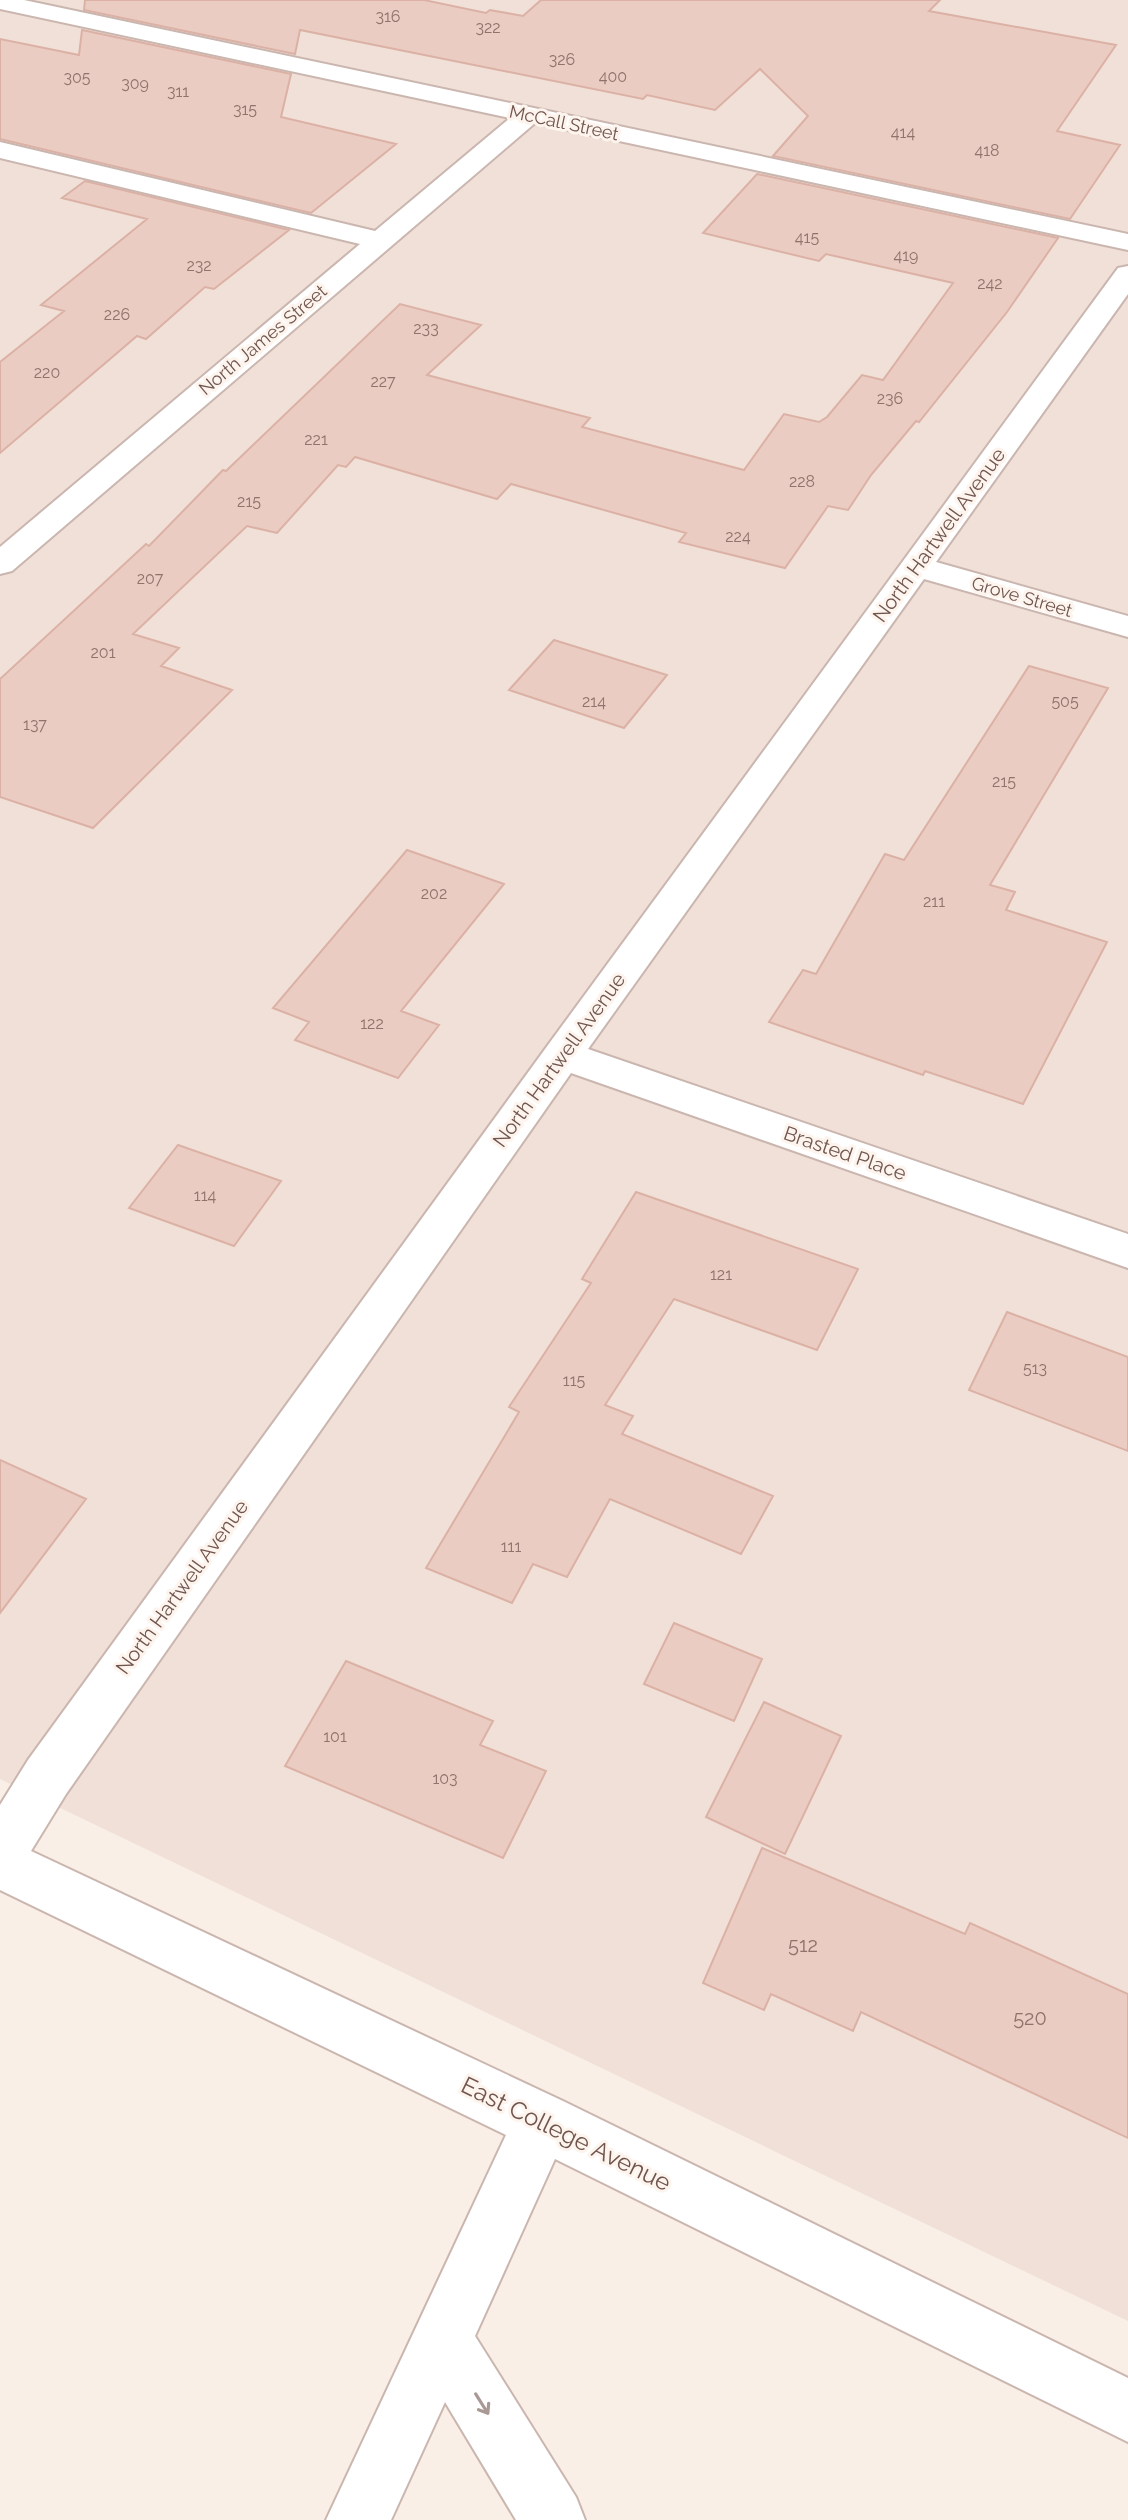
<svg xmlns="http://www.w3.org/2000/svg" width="1128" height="2520" font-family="Raleway,sans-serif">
<rect width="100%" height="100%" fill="#f9efe7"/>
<path fill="#f0e0d7" d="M0,0H1128V2321L0,1779Z"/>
<path fill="#ebccc2" stroke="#dcb1a5" stroke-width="2" d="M85,0H424L486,13L490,10L523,16L541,0H940L929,11L1116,45L1057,131L1120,145L1070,219L773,156L808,116L760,69L715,110L647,95L643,99L300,30L295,54L84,10Z
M82,30L291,74L281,117L396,144L311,213L0,139V39L79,55Z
M757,174L1058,238L1007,312L919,422L916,421L871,475L848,510L828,506L785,568L679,542L686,533L511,484L497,499L355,457L346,467L338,465L277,533L247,526L133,634L179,648L161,666L232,690L93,828L0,797V679L146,544L149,546L223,470L226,471L400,304L481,325L427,375L590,418L582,427L744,470L784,414L819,422L827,417L862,375L883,380L953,283L826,254L819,261L703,233Z
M85,181L289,230L214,289L205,287L146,339L137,336L0,453V362L64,311L41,305L147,219L62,198Z
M554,640L667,675L624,728L509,690Z
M1029,666L1108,688L990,885L1015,892L1006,910L1107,942L1023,1104L925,1071L923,1075L769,1022L803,970L816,974L885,854L904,860Z
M407,850L504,884L401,1011L439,1025L398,1078L295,1040L309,1022L273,1008Z
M178,1145L281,1181L234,1246L129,1208Z
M636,1192L858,1269L817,1350L674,1299L605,1405L633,1416L622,1434L773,1496L741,1554L610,1499L567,1577L533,1564L512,1603L426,1568L519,1412L509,1407L591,1283L582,1279Z
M1007,1312L1128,1357V1451L969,1390Z
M0,1460L86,1499L0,1613Z
M674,1623L762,1659L734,1721L644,1684Z
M346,1661L493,1721L480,1745L546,1771L503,1858L285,1766Z
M764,1702L841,1736L785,1854L706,1817Z
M762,1848L965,1934L970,1923L1128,1994V2138L861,2012L853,2031L771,1994L764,2010L703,1983Z"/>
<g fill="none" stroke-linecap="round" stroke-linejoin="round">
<defs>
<path id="minor" d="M0,0H24L1128,234V250L535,123L12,571L0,574V547L360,244L0,158V142L375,231L510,118L0,9Z
M1128,266V294L936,562L1128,616V637L924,579L588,1049L1128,1234V1268L571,1073L66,1794L31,1851L563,2101L1128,2378V2442L555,2159L475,2336L576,2497L585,2520H516L445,2402L391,2520H326L506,2135L0,1890V1805L28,1760L548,1045L1118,268Z"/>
</defs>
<use href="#minor" stroke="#cab6af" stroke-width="4"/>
<use href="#minor" fill="#fff" fill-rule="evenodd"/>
</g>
<defs><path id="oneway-shaft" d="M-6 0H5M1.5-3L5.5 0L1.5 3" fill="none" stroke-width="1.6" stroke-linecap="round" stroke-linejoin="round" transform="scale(2)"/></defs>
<use stroke="#a99995" href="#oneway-shaft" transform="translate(482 2404) rotate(58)"/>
<g text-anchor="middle" stroke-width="6" stroke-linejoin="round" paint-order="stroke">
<g font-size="16" fill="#8f736c">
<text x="388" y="22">316</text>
<text x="488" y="33">322</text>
<text x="562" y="65">326</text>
<text x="613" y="82">400</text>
<text x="77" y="83">305</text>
<text x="135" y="89">309</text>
<text x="178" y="97">311</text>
<text x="245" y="115">315</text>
<text x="903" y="138">414</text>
<text x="987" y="156">418</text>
<text x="807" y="243">415</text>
<text x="906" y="261">419</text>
<text x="199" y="271">232</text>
<text x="990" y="289">242</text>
<text x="117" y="320">226</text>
<text x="426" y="334">233</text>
<text x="47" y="378">220</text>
<text x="383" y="387">227</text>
<text x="890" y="404">236</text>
<text x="316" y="445">221</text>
<text x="802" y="487">228</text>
<text x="249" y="507">215</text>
<text x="738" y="542">224</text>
<text x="150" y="584">207</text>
<text x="103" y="658">201</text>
<text x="594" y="707">214</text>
<text x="1065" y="707">505</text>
<text x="35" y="730">137</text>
<text x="1004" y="787">215</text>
<text x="434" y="899">202</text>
<text x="934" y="907">211</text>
<text x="372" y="1029">122</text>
<text x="205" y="1201">114</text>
<text x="721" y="1280">121</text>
<text x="1035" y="1374">513</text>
<text x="574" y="1386">115</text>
<text x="511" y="1552">111</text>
<text x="335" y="1742">101</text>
<text x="445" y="1784">103</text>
</g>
<g font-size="18" fill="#70554f" stroke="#fdf4ed">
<text transform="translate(564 123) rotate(12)" y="6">McCall Street</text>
<text transform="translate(263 340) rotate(-40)" y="6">North James Street</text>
<text transform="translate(1022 597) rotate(16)" y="6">Grove Street</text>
</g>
<g font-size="20" fill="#70554f" stroke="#fdf4ed">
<text transform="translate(939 535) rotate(-54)" y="7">North Hartwell Avenue</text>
<text transform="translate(559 1060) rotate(-54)" y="7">North Hartwell Avenue</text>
<text transform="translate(845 1153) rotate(19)" y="7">Brasted Place</text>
<text transform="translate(182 1587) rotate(-54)" y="7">North Hartwell Avenue</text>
</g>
<g font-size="20" fill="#8f736c">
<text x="803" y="1952">512</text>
<text x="1030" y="2025">520</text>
</g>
<g font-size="24" fill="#70554f" stroke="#fdf4ed">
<text transform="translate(566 2134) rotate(26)" y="8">East College Avenue</text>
</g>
</g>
</svg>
